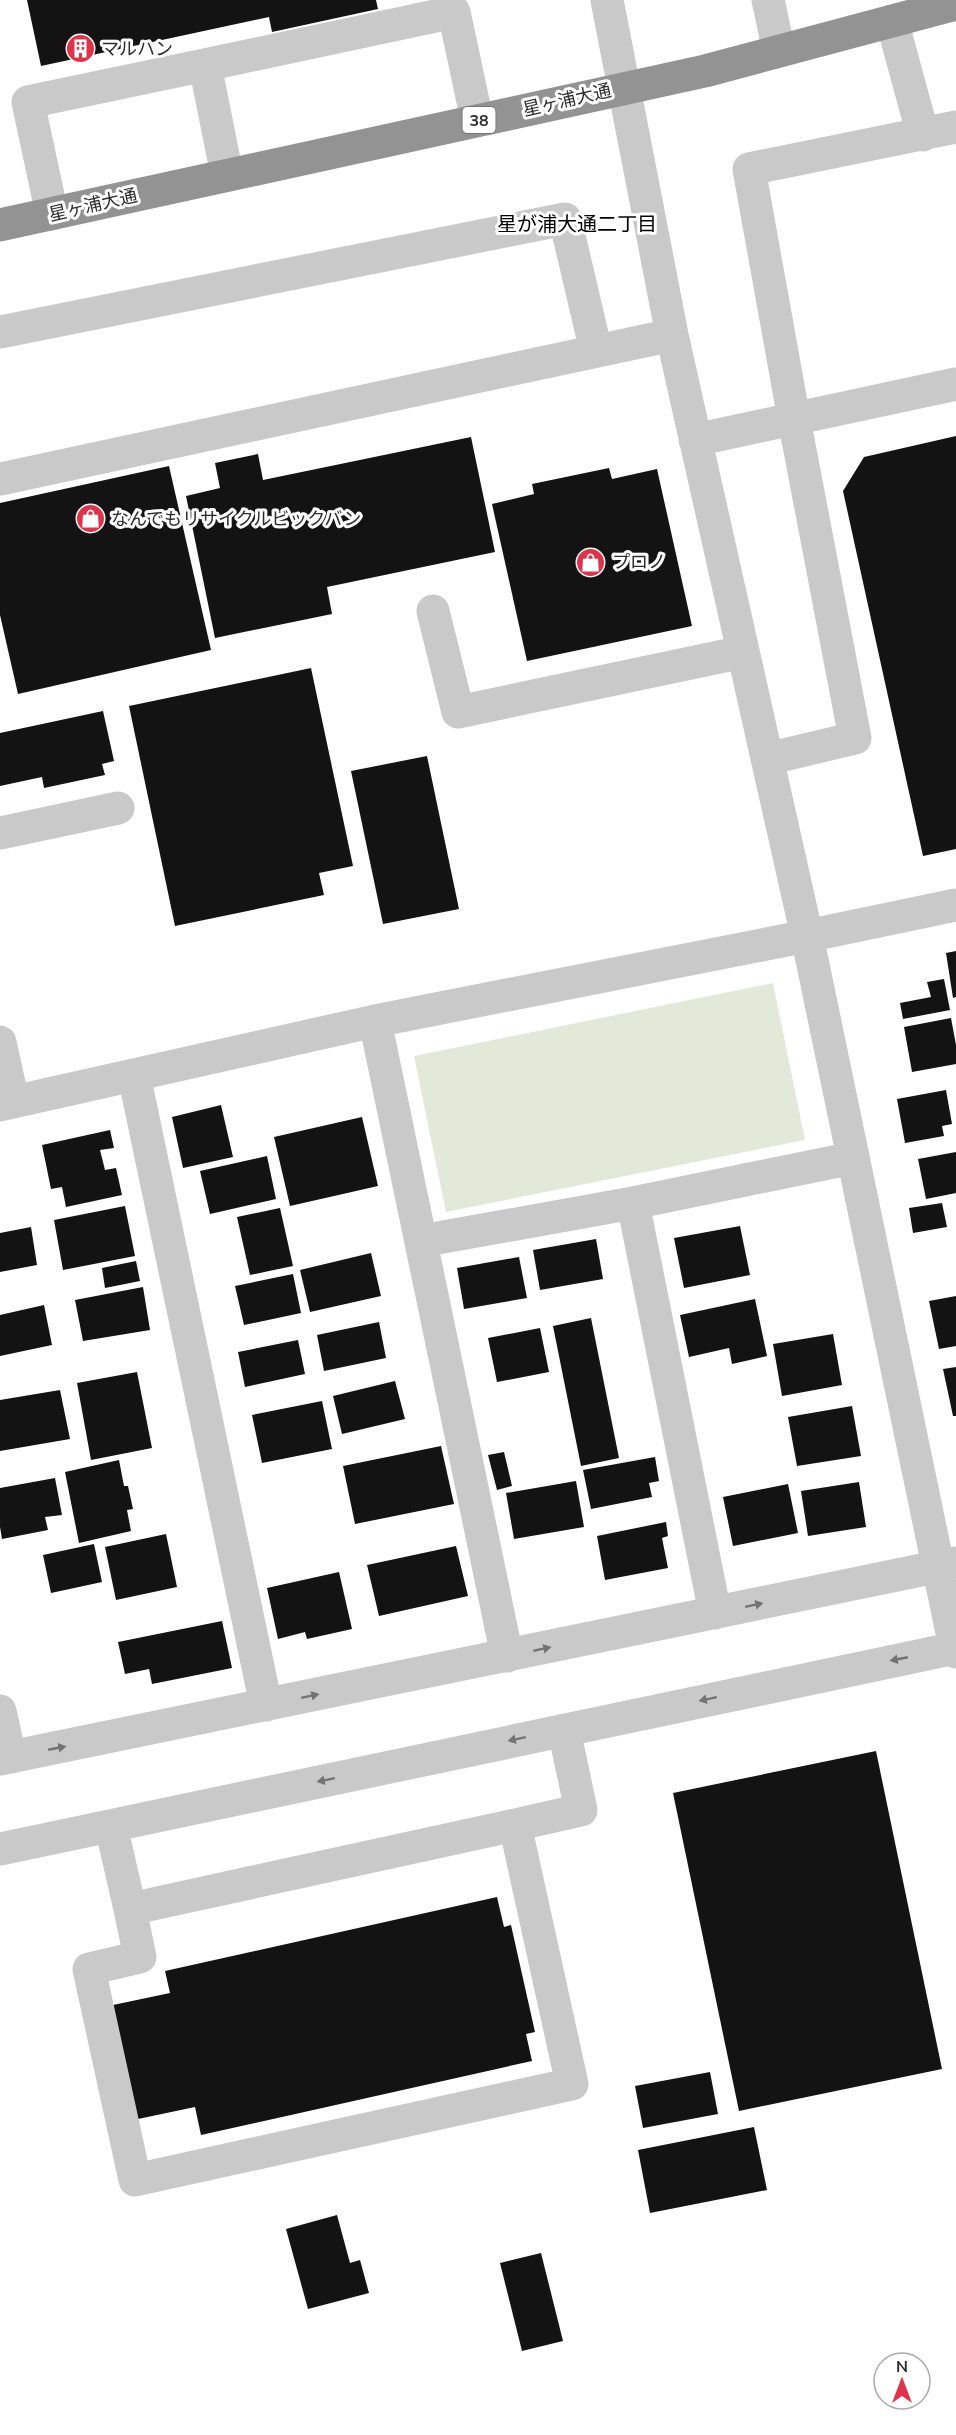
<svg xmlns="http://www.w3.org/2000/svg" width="956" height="2435" font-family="'Nunito Sans','Noto Sans JP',sans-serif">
<rect width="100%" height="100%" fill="#fff"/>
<path fill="#e3e9d9" d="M773,983L805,1140L446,1212L414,1056Z"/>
<path fill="#131313" d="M27,0H376L378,9L272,32L269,17L41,66Z
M956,436V849L923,856L843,491L864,457Z
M471,437L495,552L327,587L332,614L215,638L186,496L220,488L215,463L258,454L263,480Z
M169,466L211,650L18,694L0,615V503Z
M609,468L612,479L657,469L692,626L527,661L492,504L534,494L532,484Z
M311,668L353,866L319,873L324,895L175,926L129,706Z
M103,711L114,761L102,764L105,775L44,788L42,777L0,786V733Z
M427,756L459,909L383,924L351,771Z
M956,951V997L953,998L946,953Z
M944,979L950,1010L903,1019L900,1003L931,997L927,982Z
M951,1018L956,1045V1064L912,1072L904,1027Z
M946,1090L952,1124L942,1126L944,1136L905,1143L897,1099Z
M221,1105L233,1157L183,1168L172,1117Z
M362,1117L378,1186L290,1206L274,1137Z
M110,1130L114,1148L100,1150L105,1170L116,1168L122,1195L66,1207L62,1187L51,1189L42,1145Z
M956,1152V1193L926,1199L918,1159Z
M267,1156L276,1199L210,1214L200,1171Z
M942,1203L947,1227L913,1233L909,1208Z
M125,1206L135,1256L63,1270L54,1220Z
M280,1208L293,1266L250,1275L237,1217Z
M740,1226L750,1275L684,1288L674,1238Z
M31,1227L37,1265L0,1272V1233Z
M596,1239L603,1279L540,1290L533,1250Z
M371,1253L381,1296L310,1312L300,1270Z
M519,1257L527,1298L464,1309L457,1268Z
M136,1261L140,1281L105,1288L102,1268Z
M293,1274L301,1313L244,1325L235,1286Z
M143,1287L150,1330L83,1341L75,1300Z
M956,1296V1346L939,1349L929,1301Z
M755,1299L767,1356L732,1364L729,1348L689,1357L680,1315Z
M44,1305L52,1345L0,1356V1315Z
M591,1318L619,1458L581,1466L553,1326Z
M379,1322L386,1358L324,1371L317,1335Z
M540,1328L549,1372L497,1382L488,1338Z
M833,1334L842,1385L782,1396L773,1344Z
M298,1340L305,1374L245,1387L238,1352Z
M956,1367V1416H953L943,1369Z
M137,1372L152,1448L91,1460L77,1383Z
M395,1381L405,1419L342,1434L333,1396Z
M60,1390L70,1439L0,1451V1400Z
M322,1401L332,1449L262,1463L252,1415Z
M852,1406L861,1456L797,1466L788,1417Z
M441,1446L454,1504L355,1524L343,1466Z
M504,1452L512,1486L497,1490L488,1455Z
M655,1457L659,1481L649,1483L652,1497L591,1509L583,1470Z
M119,1460L124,1486H128L133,1509L127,1510L131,1531L79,1543L65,1472Z
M55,1478L62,1515L45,1517L48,1530L2,1539L0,1527V1488Z
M576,1481L584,1527L514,1539L506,1493Z
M859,1482L866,1527L808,1536L801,1491Z
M788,1484L798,1533L733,1546L723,1497Z
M666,1522L668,1536L662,1538L668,1568L605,1580L597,1536Z
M166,1534L177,1587L116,1600L105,1547Z
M94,1544L102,1582L51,1593L43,1555Z
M456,1546L468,1596L379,1616L367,1565Z
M339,1572L352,1629L307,1639L305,1632L278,1639L267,1588Z
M222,1621L232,1668L152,1684L149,1669L125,1674L118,1642Z
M876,1751L942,2069L739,2111L673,1793Z
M497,1897L504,1927L511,1925L535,2032L526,2034L532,2061L201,2135L195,2107L138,2119L113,2005L170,1993L165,1971Z
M710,2072L718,2114L643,2128L635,2086Z
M754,2127L767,2190L650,2213L638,2150Z
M337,2215L350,2263L360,2260L369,2293L308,2309L286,2229Z
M541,2253L563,2341L522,2351L500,2263Z"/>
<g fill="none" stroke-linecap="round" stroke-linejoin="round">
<path stroke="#c9c9c9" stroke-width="33" d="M607,0L672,335L807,936L956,1652
M768,0L779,51
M892,21L923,135
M205,65L454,12L477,120
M52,214L28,102L205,65L227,175
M0,332L565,219L596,351
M695,440L956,384
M0,479L672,335
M433,611L458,712L743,652
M767,759L855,738L794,419L749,169L956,127
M0,833L118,808
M375,1021L507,1656
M0,1042L13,1102
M134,1075L266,1705
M0,1105L375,1021L807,936L956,905
M633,1203L715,1613
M421,1241L633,1203L853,1158
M0,1711L10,1757
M0,1759L956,1563
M515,1825L572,2084L135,2180L89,1969L140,1957L130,1909Z
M515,1825L581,1810L564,1730
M111,1826L130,1909
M0,1849L956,1648"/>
<path stroke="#939393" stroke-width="33" d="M0,225L705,71L956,4"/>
</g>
<defs><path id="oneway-solid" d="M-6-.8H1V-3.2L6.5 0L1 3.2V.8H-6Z" transform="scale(1.5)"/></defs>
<g fill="#737373">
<use href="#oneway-solid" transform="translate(754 1605) rotate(-12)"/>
<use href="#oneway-solid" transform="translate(542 1649) rotate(-12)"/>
<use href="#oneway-solid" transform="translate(899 1659) rotate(169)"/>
<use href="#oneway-solid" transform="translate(310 1696) rotate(-12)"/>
<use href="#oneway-solid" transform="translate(708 1699) rotate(168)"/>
<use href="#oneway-solid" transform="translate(517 1739) rotate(168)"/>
<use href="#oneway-solid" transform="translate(57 1748) rotate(-11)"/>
<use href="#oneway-solid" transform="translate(326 1780) rotate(168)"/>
</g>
<defs>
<symbol id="building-disc" viewBox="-11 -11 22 22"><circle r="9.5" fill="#de334a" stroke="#fff"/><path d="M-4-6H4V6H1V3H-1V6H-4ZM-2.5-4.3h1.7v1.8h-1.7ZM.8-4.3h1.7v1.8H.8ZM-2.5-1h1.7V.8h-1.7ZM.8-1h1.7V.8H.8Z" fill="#fff"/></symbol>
<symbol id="shop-disc" viewBox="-11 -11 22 22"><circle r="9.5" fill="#de334a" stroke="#fff"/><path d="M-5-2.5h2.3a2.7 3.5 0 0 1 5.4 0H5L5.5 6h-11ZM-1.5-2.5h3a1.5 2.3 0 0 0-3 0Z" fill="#fff"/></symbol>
</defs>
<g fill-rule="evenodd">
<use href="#building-disc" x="64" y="32" width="33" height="33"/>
<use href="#shop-disc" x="74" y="502" width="33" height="33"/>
<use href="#shop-disc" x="574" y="546" width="33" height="33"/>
</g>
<g text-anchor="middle" stroke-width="6" stroke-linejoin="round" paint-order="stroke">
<rect fill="#fff" stroke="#6b6b6b" stroke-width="1.5" x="462.5" y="107" width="33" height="26" rx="4.5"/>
<g font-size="16" font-weight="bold" fill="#2c2c2c">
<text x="479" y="126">38</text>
</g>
<g font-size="18" fill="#2c2c2c" stroke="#fff" text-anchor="start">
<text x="101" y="55">マルハン</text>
<text x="111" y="525">なんでもリサイクルビックバン</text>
<text x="612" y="568">プロノ</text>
</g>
<g font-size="18" fill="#2c2c2c" stroke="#fff">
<text transform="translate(567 100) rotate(-13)" y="6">星ヶ浦大通</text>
<text transform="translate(93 205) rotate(-13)" y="6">星ヶ浦大通</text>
</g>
<g font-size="20" fill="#000" stroke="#fff">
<text x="577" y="231">星が浦大通二丁目</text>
</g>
</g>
<g transform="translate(902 2381)"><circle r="28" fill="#ffffff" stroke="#ababab" stroke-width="1.5"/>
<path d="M0-4.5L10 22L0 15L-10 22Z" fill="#de334a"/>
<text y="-9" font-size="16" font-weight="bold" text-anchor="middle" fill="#2c2c2c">N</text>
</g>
</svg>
